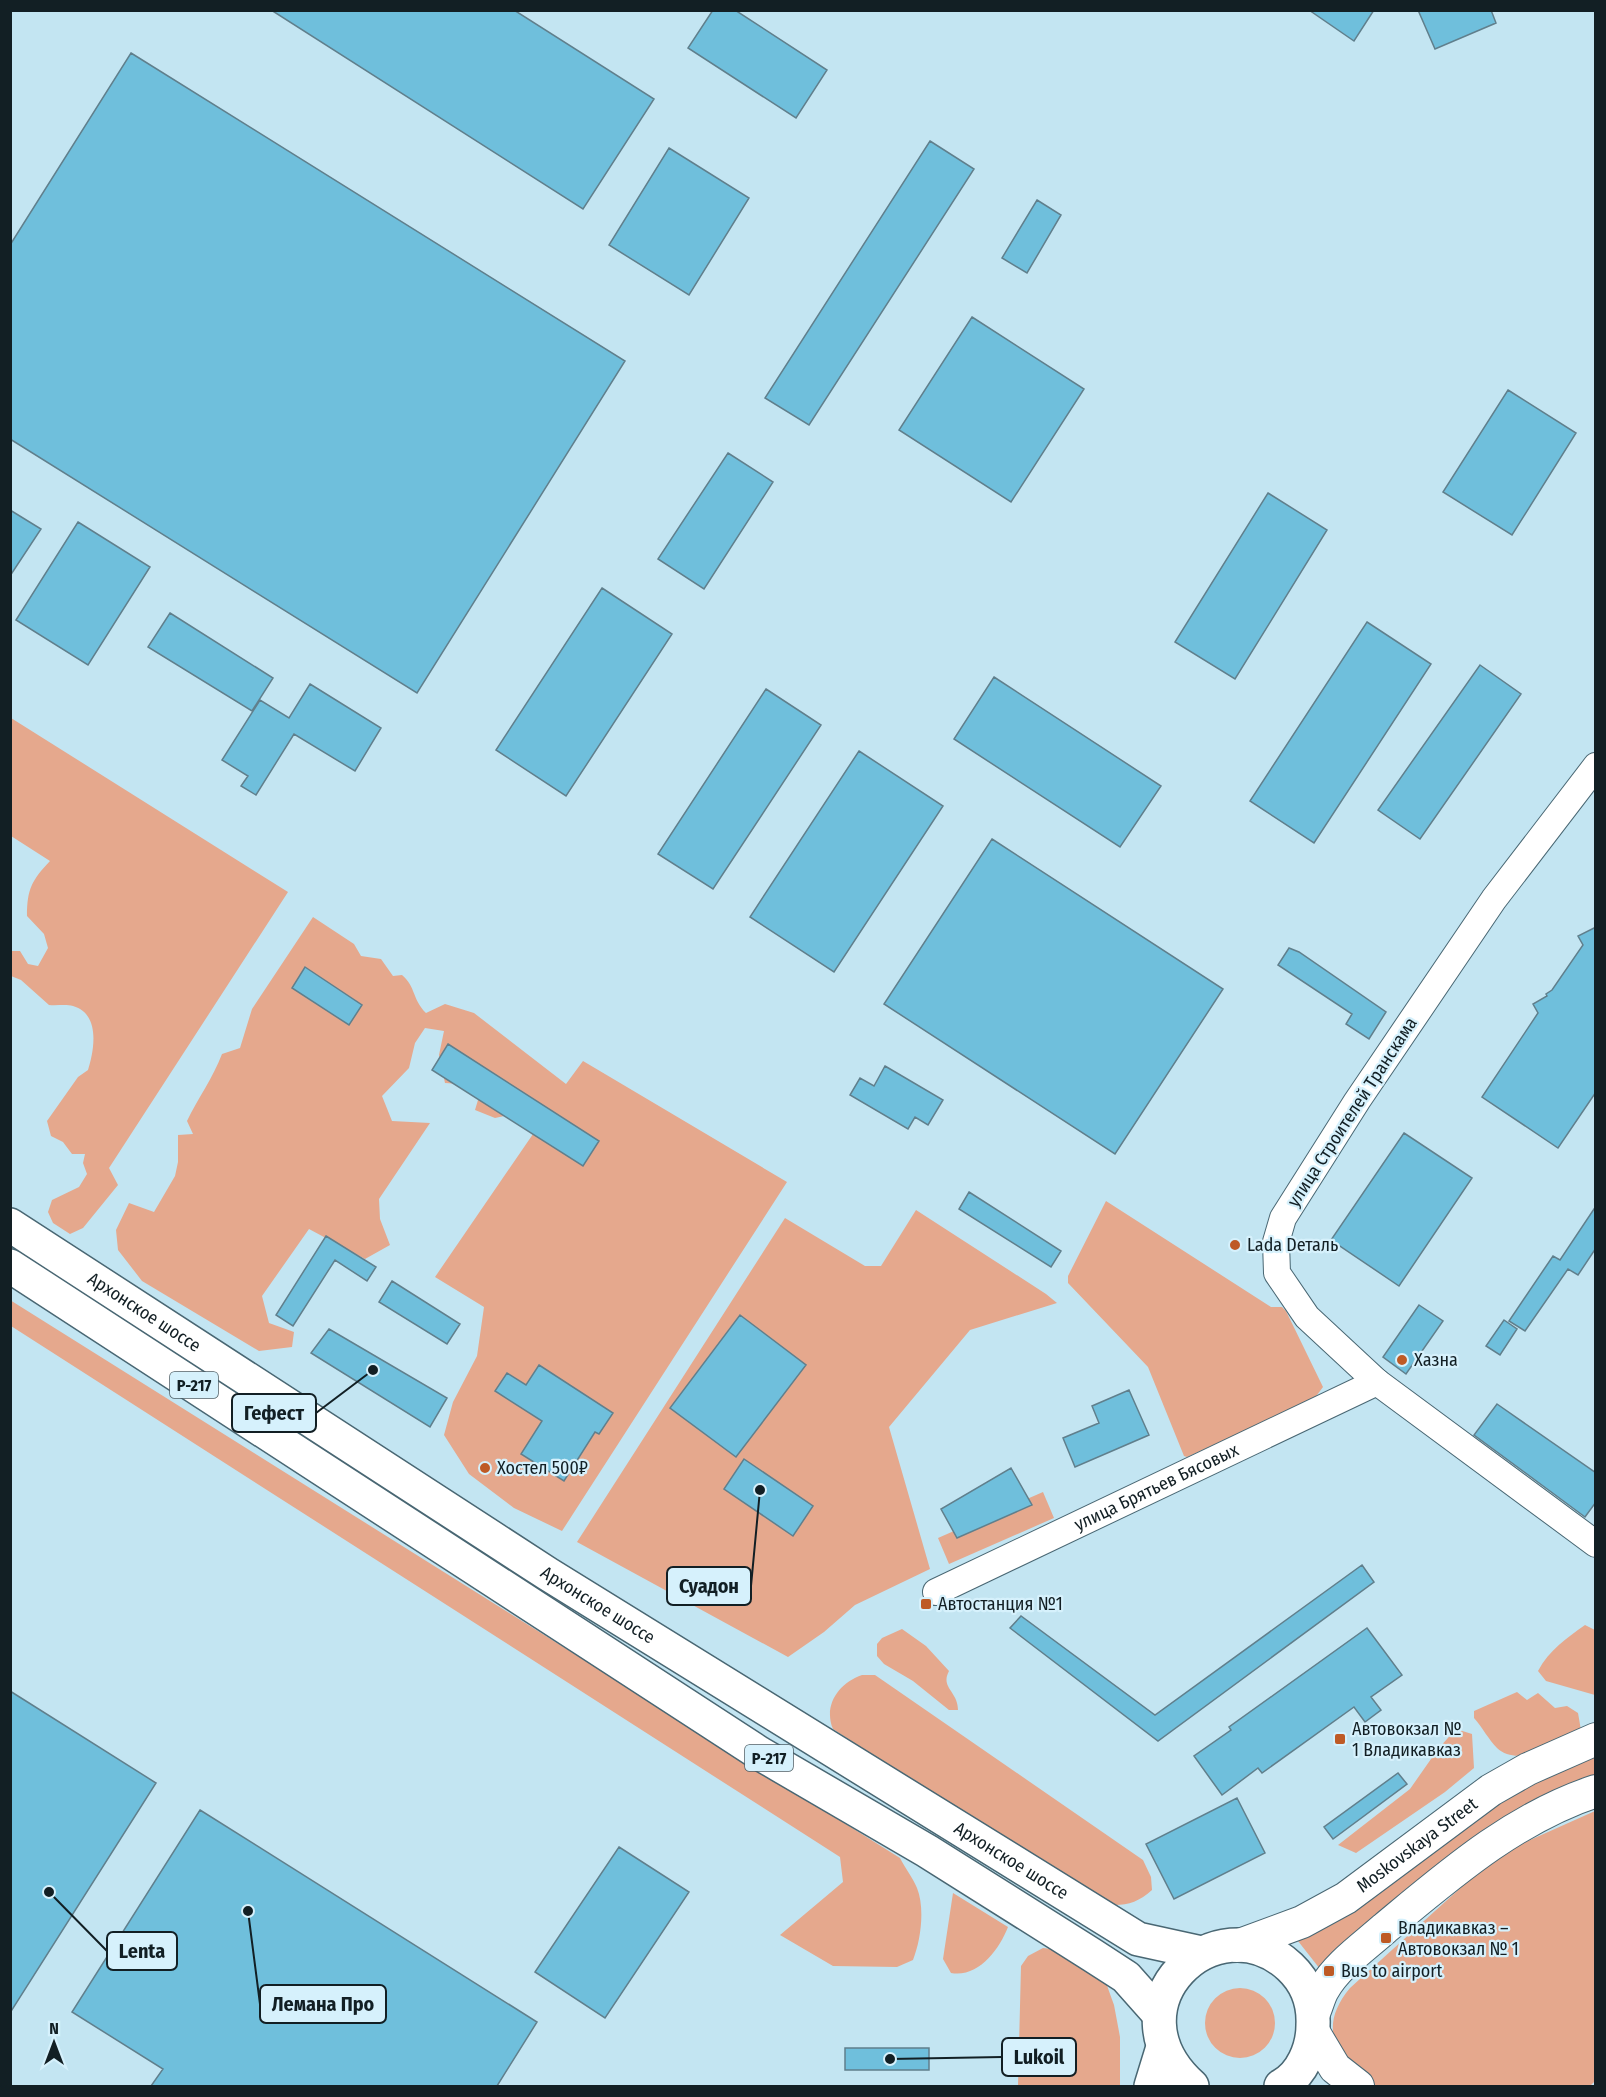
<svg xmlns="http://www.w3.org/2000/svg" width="1606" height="2097" font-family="'Fira Sans Condensed',sans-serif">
<rect width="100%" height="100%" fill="#c3e5f2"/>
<path fill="#e5a88d" d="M11,718L288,892L109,1168L118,1185L83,1228L70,1234L53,1223L48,1212L52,1200L79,1187L87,1174L83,1163L85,1154H72L63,1142L51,1136L47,1121L78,1077L88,1070C94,1051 101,1014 73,1006C66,1004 56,1006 49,1005L21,980L11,976V951H20L28,964L38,966L48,948L44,934L27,916C27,889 32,880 50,861L11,836Z
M313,917L354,944L361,956L381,959L393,976L402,975C416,987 412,999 426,1013L445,1004L474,1013L566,1084L583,1061L787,1182L562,1531L514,1508L469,1474L444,1435L453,1402L477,1356L484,1307L435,1277L544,1118L523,1112L495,1118L475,1110L481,1090L475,1085L445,1083L439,1055L444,1031L425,1028L415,1043L409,1068L382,1096L392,1121L430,1123L379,1199L380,1219L390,1245L365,1259L309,1229L262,1296L269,1323L294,1332L292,1347L259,1351L142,1281L118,1250L116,1230L129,1203L154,1212L175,1176L178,1162V1135L193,1134L187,1121C198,1098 213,1078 222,1054L240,1048L252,1009Z
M1106,1201L1271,1307H1282L1286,1311L1323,1387L1314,1399L1187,1457L1184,1456L1148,1367L1068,1283V1276Z
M916,1210L1046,1294L1057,1303L970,1330L889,1427L930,1569L855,1605L824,1632L788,1657L577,1542L785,1218L865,1266H881Z
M10,1300L900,1858C905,1868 913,1878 917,1888C925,1908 921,1940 913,1960L897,1967L833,1966L780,1935L843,1882L840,1857L11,1326Z
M1043,1492L1054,1518L949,1564L938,1538Z
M1585,1625L1595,1630V1695L1546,1681L1538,1671C1549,1650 1567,1638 1585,1625Z
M902,1629L926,1646L949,1671C940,1688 958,1691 958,1710H949L913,1681L884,1664L877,1656V1644L882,1638Z
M862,1675H875L1143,1860L1151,1877L1152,1890C1135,1906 1118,1907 1097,1903L833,1729C823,1705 839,1683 862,1675Z
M1517,1692L1527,1700L1538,1693L1555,1708L1567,1706L1578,1713L1582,1736C1559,1744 1518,1768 1497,1748C1489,1740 1482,1727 1474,1718V1711Z
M1456,1729L1472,1734L1474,1768L1445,1792L1356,1853L1338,1845L1410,1789L1438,1749Z
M1595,1751V1781L1320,1969L1298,1941L1505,1791Z
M1595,1811L1596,2080L1590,2086H1374C1337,2058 1316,2029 1350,1988L1467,1882L1510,1849Z
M953,1893L1008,1927C999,1950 978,1978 951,1973L943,1959Z
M1043,1948L1067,1951L1105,1980L1114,2005L1120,2037V2086H1018L1021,1966L1028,1956Z
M1205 2023a35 35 0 1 1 70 0a35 35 0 1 1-70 0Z"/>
<path fill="#6fbfdc" stroke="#607f8c" stroke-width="1.5" d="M271,10H514L654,99L583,209Z
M713,10H735L827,70L796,118L688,48Z
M1309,10H1374L1354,41Z
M1418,10H1491L1496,23L1435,49Z
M131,53L625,361L417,693L10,439V245Z
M930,141L974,169L809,425L765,398Z
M669,148L749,198L689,295L609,245Z
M1037,200L1061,215L1027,273L1002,258Z
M972,317L1084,389L1011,502L899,430Z
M1508,390L1576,433L1512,535L1443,492Z
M728,453L773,482L704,589L658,559Z
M1268,493L1327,530L1235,679L1175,642Z
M10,510L41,529L10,576Z
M78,522L150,567L88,665L16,620Z
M602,588L672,634L566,796L496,750Z
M170,613L273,678L252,711L148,647Z
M1367,622L1431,664L1314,843L1250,801Z
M1480,665L1521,694L1420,839L1378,810Z
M994,677L1161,786L1120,847L954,739Z
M310,684L381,728L355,771L294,734L256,795L241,786L248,776L222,760L260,700L289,718Z
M766,689L821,725L713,889L658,854Z
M859,751L943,806L834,972L750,917Z
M992,839L1223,989L1115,1154L884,1004Z
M1596,927V1092L1558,1148L1482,1097L1538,1013L1533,1004L1547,996L1546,994L1552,990L1583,945L1578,936Z
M1289,948L1299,952L1386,1012L1369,1039L1346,1024L1352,1014L1278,965Z
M305,967L362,1005L349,1025L292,988Z
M448,1044L599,1141L583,1166L432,1070Z
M885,1066L943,1100L928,1125L915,1117L908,1129L850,1095L860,1078L874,1086Z
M1404,1133L1472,1178L1399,1286L1331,1240Z
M969,1192L1061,1251L1051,1267L959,1209Z
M1596,1206V1248L1578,1275L1568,1269L1525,1331L1509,1321L1553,1256L1560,1260Z
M326,1236L376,1267L367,1281L335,1260L293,1326L276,1315Z
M392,1281L460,1324L447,1344L379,1302Z
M1419,1305L1443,1321L1406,1374L1383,1357Z
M740,1315L806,1365L736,1457L670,1408Z
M1504,1320L1517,1329L1500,1355L1486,1346Z
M329,1329L447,1398L430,1427L311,1353Z
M539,1365L613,1413L599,1434L595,1432L564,1481L521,1454L542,1421L495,1391L507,1373L526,1385Z
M1129,1390L1149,1435L1075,1467L1063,1438L1099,1423L1092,1406Z
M1497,1404L1596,1473V1502L1585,1517L1474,1435Z
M744,1459L813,1506L793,1536L724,1489Z
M1011,1468L1032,1505L957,1538L941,1509Z
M1362,1565L1374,1582L1158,1741L1010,1628L1021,1616L1155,1715Z
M1367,1628L1402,1675L1371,1697L1381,1710L1365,1722L1354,1707L1262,1773L1258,1768L1222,1795L1194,1756L1231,1730L1229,1727Z
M10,1691L156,1783L10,2013Z
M1398,1773L1407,1784L1333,1839L1324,1827Z
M1237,1798L1265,1853L1174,1899L1146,1844Z
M200,1810L537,2022L497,2086H151L163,2069L72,2012Z
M619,1847L689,1892L605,2018L535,1972Z
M845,2048H929V2070H845Z"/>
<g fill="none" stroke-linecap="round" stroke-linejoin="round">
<defs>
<g id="minor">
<path d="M1596,766L1494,899L1357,1101L1283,1218L1276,1242L1277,1273L1307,1317L1377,1382L1596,1544"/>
<path id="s1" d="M936,1592L1377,1382"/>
</g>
<g id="major">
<path id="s2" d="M1237,1946L1302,1922L1346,1898L1491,1790L1528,1769L1596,1739"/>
<path d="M1313,2015C1317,2007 1319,1997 1323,1990C1337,1965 1365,1946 1385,1928C1450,1874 1514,1818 1596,1791"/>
<path d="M1313,2031L1335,2068L1358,2086"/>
</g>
<g id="highway">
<path id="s3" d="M10,1225L548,1574L1138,1939L1202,1953"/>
<path d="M10,1266L759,1753L927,1851L1092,1955L1126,1977L1158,2013"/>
<path d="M1151,2086L1163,2047"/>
<path d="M1192,2086C1103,2006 1216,1898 1290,1967C1306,1982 1314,2003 1313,2025C1313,2048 1302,2075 1281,2086"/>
</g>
</defs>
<use href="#minor" stroke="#496773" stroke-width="28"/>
<use href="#major" stroke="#496773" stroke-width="34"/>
<use href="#highway" stroke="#496773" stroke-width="36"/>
<use href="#minor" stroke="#fff" stroke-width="26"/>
<use href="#major" stroke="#fff" stroke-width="32"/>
<use href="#highway" stroke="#fff" stroke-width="33"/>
</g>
<g fill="#be5a25" stroke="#d6f1fc" stroke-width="2">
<circle cx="1235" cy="1245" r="6"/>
<circle cx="1402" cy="1360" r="6"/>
<circle cx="485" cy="1468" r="6"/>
<rect x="920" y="1598" width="12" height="12" rx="3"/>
<rect x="1334" y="1733" width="12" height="12" rx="3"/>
<rect x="1380" y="1932" width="12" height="12" rx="3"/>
<rect x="1323" y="1965" width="12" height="12" rx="3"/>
</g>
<g text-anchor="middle" stroke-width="4.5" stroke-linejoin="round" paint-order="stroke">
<g fill="#d6f1fc" stroke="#4d5e65" stroke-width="1.5">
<rect x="170" y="1372" width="48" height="26" rx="4.5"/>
<rect x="745" y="1745" width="48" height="26" rx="4.5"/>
</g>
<g font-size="16" font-weight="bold" fill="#121f24">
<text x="194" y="1391">Р-217</text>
<text x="769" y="1764">Р-217</text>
</g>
<g font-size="18" fill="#121f24" stroke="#d6f1fc">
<text transform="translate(1352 1112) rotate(-57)" y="6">улица Строителей Транскама</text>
<text dy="6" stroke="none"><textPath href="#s3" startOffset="160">Архонское шоссе</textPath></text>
<text dy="6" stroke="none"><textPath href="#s1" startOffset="244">улица Брятьев Бясовых</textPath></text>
<text dy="6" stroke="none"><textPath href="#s3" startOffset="700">Архонское шоссе</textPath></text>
<text dy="6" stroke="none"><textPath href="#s2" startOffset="208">Moskovskaya Street</textPath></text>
<text dy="6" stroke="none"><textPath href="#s3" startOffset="1186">Архонское шоссе</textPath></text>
</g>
<g font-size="18" fill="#121f24" stroke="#d6f1fc" text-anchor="start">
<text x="1247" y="1251">Lada Dеталь</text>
<text x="1414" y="1366">Хазна</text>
<text x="497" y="1474">Хостел 500₽</text>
<text x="938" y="1610">Автостанция №1</text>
<text x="1352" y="1735">Автовокзал №<tspan x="1352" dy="21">1 Владикавказ</tspan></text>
<text x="1398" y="1934">Владикавказ –<tspan x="1398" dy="21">Автовокзал № 1</tspan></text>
<text x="1341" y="1977">Bus to airport</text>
</g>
</g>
<path fill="none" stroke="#121f24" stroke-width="2" d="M373 1370L316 1413M760 1490L751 1586M49 1892L107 1951M248 1911L260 2004M890 2059L1002 2057"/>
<g fill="#121f24" stroke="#d6f1fc" stroke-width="2">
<circle cx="373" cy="1370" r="6"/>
<circle cx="760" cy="1490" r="6"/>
<circle cx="49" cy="1892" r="6"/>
<circle cx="248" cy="1911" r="6"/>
<circle cx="890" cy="2059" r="6"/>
</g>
<g fill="#d6f1fc" stroke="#121f24" stroke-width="2">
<rect x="232" y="1394" width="84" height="38" rx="6"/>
<rect x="667" y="1567" width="84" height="38" rx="6"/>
<rect x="107" y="1932" width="70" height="38" rx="6"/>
<rect x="260" y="1985" width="126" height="38" rx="6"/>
<rect x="1002" y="2038" width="74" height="38" rx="6"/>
</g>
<g font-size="20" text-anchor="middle" font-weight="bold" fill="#121f24">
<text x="274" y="1420">Гефест</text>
<text x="709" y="1593">Суадон</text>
<text x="142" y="1958">Lenta</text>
<text x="323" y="2011">Лемана Про</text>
<text x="1039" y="2064">Lukoil</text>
</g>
<rect width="1606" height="2097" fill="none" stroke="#121f24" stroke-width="24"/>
<g transform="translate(54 2043)" stroke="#d6f1fc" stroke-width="4.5" paint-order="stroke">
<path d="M0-4.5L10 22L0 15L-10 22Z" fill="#121f24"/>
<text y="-9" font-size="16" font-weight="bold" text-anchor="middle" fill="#121f24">N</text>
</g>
</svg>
